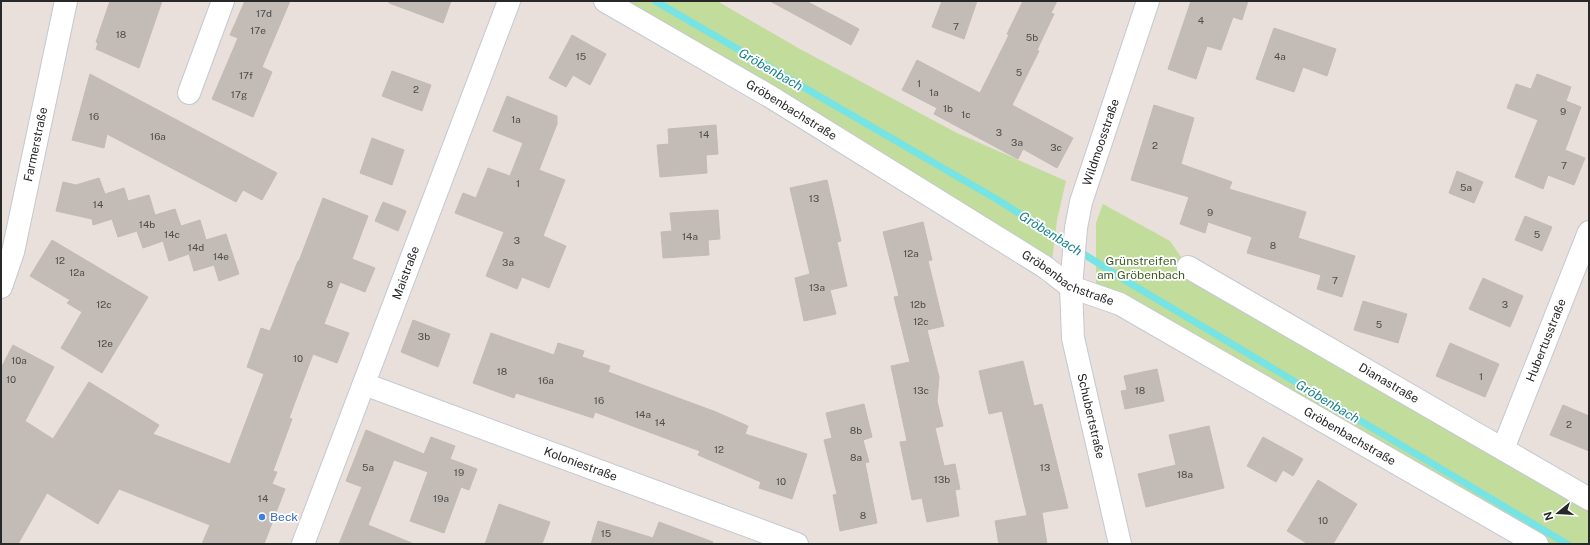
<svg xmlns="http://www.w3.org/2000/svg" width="1590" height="545" font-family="'Public Sans',sans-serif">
<rect width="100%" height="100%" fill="#e9dfdb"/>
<path fill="#c2dc9b" d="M620,1H717L800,49L957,133L1066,181L1057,220L1052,261Z
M1103,204L1170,241L1188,267L1359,374L1589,511V544H1548L1096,284V223Z"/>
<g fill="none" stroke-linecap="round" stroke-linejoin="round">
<path stroke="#76e3e4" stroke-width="7" d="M655,1L998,200L1128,282L1567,544"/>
</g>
<path fill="#c2bbb6" stroke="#c4bbb5" d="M110,1H162L139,68L96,49L98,43L96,42Z
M245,1H290L262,67L272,72L253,117L212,99L238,38L230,35Z
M389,1H451L443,23L389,3Z
M770,1H806L859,29L851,45Z
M942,1H977L964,39L932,27Z
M1023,1H1057L1051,13L1054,14L1037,50L1039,51L1012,105L1073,138L1057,168L1023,149L1018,159L934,114L937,108L902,90L917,60L980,93L1009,35L1007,34Z
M1191,1H1248L1242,20L1233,17L1221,50L1207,46L1196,79L1168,69Z
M1274,28L1336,49L1327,76L1303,67L1294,92L1256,79Z
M572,35L606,54L590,85L573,75L566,87L549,78Z
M392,71L431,85L422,111L382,96Z
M90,74L277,173L262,200L243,190L236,202L107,134L104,148L72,140Z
M1537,74L1571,87L1566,101L1581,107L1565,150L1585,158L1574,185L1548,175L1543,189L1515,177L1538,120L1507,108L1516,84L1531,89Z
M507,96L557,116V124L539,170L565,180L543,236L566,246L549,288L522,277L517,289L486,276L504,232L455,213L463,193L476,198L488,168L510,176L523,143L493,131Z
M1154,105L1194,118L1181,164L1232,182L1229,189L1306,212L1298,238L1355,256L1342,297L1317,289L1321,275L1247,253L1252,237L1208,222L1205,233L1180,224L1189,197L1131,180Z
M716,125L718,154L706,155L707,173L660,177L657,145L669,144L668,129Z
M372,138L404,150L392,185L360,173Z
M1457,171L1483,182L1474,203L1449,193Z
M99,178L105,194L124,188L128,201L149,195L155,215L175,209L181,226L200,220L206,240L226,234L239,274L219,281L214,265L194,271L189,254L169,261L163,241L143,248L137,231L118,237L112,219L93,225L92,219L56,211L63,182L76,185Z
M827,180L841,241L837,242L847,286L830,290L836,314L804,321L795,278L810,274L790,188Z
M323,198L368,216L352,259L375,268L365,292L340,282L324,324L349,333L337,363L313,354L289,418L292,419L273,471L277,472L272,484L285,489L264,544H202L210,525L119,489L98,524L47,493L18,544H1V368L13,345L54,367L25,421L53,439L89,382L159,425L153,434L230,464L264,374L247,367L261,328L270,331L298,261H299Z
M383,202L406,211L398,231L375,221Z
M718,210L720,239L708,240L709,255L663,258L661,232L672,231L670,213Z
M1525,216L1552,227L1542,251L1515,240Z
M923,222L932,260L928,261L944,326L927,330L939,377L937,401L943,426L935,428L944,466L955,464L960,489L955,490L959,516L927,522L922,498L912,500L900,442L907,441L891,366L910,362L894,297L899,296L883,232Z
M52,240L148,297L102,373L61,348L82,312L67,303L70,300L30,276Z
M1483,278L1523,296L1510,327L1469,309Z
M1363,301L1407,314L1398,343L1354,330Z
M413,320L450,334L438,367L401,352Z
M491,333L554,355L558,343L584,351L582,357L610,366L608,372L716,412L748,426L745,434L807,454L792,499L759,488L761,482L698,455L700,451L595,412L593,418L516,393L514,398L473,383Z
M1450,343L1499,364L1485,397L1436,376Z
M1023,361L1034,406L1042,404L1068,508L1027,515L1002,411L989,414L979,371Z
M1157,369L1164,401L1125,409L1121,391L1127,390L1124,376Z
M864,404L872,437L863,440L869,462L865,463L877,523L840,531L833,495L837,494L824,440L832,438L826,413Z
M1563,405L1589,416V451L1550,435Z
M1209,426L1224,488L1146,507L1138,474L1176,465L1169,435Z
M366,430L424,454L431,437L455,446L450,459L477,469L469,490L461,487L444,533L410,521L428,472L394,460L368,525L414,544H339L362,487L346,481Z
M1263,437L1303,459L1293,476L1283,470L1276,482L1247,466Z
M1318,480L1357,504L1333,544H1308L1287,531Z
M499,504L550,522L542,544H485Z
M1042,513L1047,544H999L995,521Z
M598,521L653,538L659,522L713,542L712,544H591Z"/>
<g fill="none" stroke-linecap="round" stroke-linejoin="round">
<defs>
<g id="minor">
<path id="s1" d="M605,1L771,97L1045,267L1071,287L1120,304L1537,544"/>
<path d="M189,93L223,1"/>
<path id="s2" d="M1188,267L1589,499"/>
<path id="s3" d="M1,287L13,252L66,1"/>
<path id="s4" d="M364,384L797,544"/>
<path id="s5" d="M1503,449L1589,232"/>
<path id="s6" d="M303,544L509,1"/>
<path id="s7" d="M1120,544L1073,338L1071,287L1076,228L1081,202L1148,1"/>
</g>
</defs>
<use href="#minor" stroke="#c3c9d1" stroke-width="24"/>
<use href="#minor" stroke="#fff" stroke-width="22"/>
</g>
<circle fill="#3f7fe0" stroke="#fff" stroke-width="1.5" cx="262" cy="517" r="4"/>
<g text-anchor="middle" stroke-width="3.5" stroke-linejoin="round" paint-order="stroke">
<g font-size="10" fill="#4e4d4c">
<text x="264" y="17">17d</text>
<text x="1201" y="24">4</text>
<text x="956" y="30">7</text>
<text x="258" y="34">17e</text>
<text x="121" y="38">18</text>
<text x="1032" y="41">5b</text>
<text x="581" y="60">15</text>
<text x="1280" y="60">4a</text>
<text x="1019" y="76">5</text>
<text x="246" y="79">17f</text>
<text x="919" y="87">1</text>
<text x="416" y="93">2</text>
<text x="934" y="96">1a</text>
<text x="239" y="98">17g</text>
<text x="948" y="112">1b</text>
<text x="1563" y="115">9</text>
<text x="966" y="118">1c</text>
<text x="94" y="120">16</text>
<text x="516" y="123">1a</text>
<text x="999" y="136">3</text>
<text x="704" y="138">14</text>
<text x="158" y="140">16a</text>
<text x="1017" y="146">3a</text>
<text x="1155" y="149">2</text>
<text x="1056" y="151">3c</text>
<text x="1564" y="169">7</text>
<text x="518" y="187">1</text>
<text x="1466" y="191">5a</text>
<text x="814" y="202">13</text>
<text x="98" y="208">14</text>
<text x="1210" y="216">9</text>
<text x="147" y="228">14b</text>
<text x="172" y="238">14c</text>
<text x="1537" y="238">5</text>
<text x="690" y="240">14a</text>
<text x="517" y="244">3</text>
<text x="1273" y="249">8</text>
<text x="196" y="251">14d</text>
<text x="911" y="257">12a</text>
<text x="221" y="260">14e</text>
<text x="60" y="264">12</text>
<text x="508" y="266">3a</text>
<text x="77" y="276">12a</text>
<text x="1335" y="284">7</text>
<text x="330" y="288">8</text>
<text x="817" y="291">13a</text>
<text x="104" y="308">12c</text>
<text x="918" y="308">12b</text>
<text x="1505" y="308">3</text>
<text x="921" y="325">12c</text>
<text x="1379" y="328">5</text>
<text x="424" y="340">3b</text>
<text x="105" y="347">12e</text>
<text x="298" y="362">10</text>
<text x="19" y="364">10a</text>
<text x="502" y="375">18</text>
<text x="1481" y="380">1</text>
<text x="11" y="383">10</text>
<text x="546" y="384">16a</text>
<text x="921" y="394">13c</text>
<text x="1140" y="394">18</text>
<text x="599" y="404">16</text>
<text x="643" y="418">14a</text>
<text x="660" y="426">14</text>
<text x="1569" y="428">2</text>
<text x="856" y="434">8b</text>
<text x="719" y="453">12</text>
<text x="856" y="461">8a</text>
<text x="368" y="471">5a</text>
<text x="1045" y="471">13</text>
<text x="459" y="476">19</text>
<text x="1185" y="478">18a</text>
<text x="942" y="483">13b</text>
<text x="781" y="485">10</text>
<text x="263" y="502">14</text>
<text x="441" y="502">19a</text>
<text x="863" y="519">8</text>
<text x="1323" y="524">10</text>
<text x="606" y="537">15</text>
</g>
<g font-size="12" fill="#282828" stroke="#fff">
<text dy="4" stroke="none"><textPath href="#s1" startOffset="216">Gröbenbachstraße</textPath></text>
<text dy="4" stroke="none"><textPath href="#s7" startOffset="411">Wildmoosstraße</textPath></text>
<text dy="4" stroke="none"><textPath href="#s3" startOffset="147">Farmerstraße</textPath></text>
<text dy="4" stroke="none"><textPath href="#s6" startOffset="290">Maistraße</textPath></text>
<text dy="4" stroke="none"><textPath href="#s1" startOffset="540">Gröbenbachstraße</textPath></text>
<text dy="4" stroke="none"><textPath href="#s5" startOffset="117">Hubertusstraße</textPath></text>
<text dy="4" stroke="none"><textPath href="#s2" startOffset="232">Dianastraße</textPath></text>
<text transform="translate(1091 416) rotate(77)" y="4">Schubertstraße</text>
<text dy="4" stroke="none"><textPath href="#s1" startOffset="864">Gröbenbachstraße</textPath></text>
<text dy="4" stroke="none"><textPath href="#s4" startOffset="231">Koloniestraße</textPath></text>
</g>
<g font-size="12" fill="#3d5e1f" stroke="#fff">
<text x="1141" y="265">Grünstreifen<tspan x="1141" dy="14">am Gröbenbach</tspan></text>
</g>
<g font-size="12" fill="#366cbe" stroke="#fff" text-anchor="start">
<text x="270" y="521">Beck</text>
</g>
<g font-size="13" font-style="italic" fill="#18838c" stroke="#fff">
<text transform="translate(771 69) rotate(30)" y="5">Gröbenbach</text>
<text transform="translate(1051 233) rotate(32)" y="5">Gröbenbach</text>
<text transform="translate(1328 401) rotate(31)" y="5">Gröbenbach</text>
</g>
</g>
<rect width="1590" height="545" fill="none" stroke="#282828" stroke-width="4"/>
<g transform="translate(1558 513) rotate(252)" stroke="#ffffff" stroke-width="3" paint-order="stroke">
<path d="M0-3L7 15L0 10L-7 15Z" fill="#282828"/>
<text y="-6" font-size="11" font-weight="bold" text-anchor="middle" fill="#282828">N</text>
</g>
</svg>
